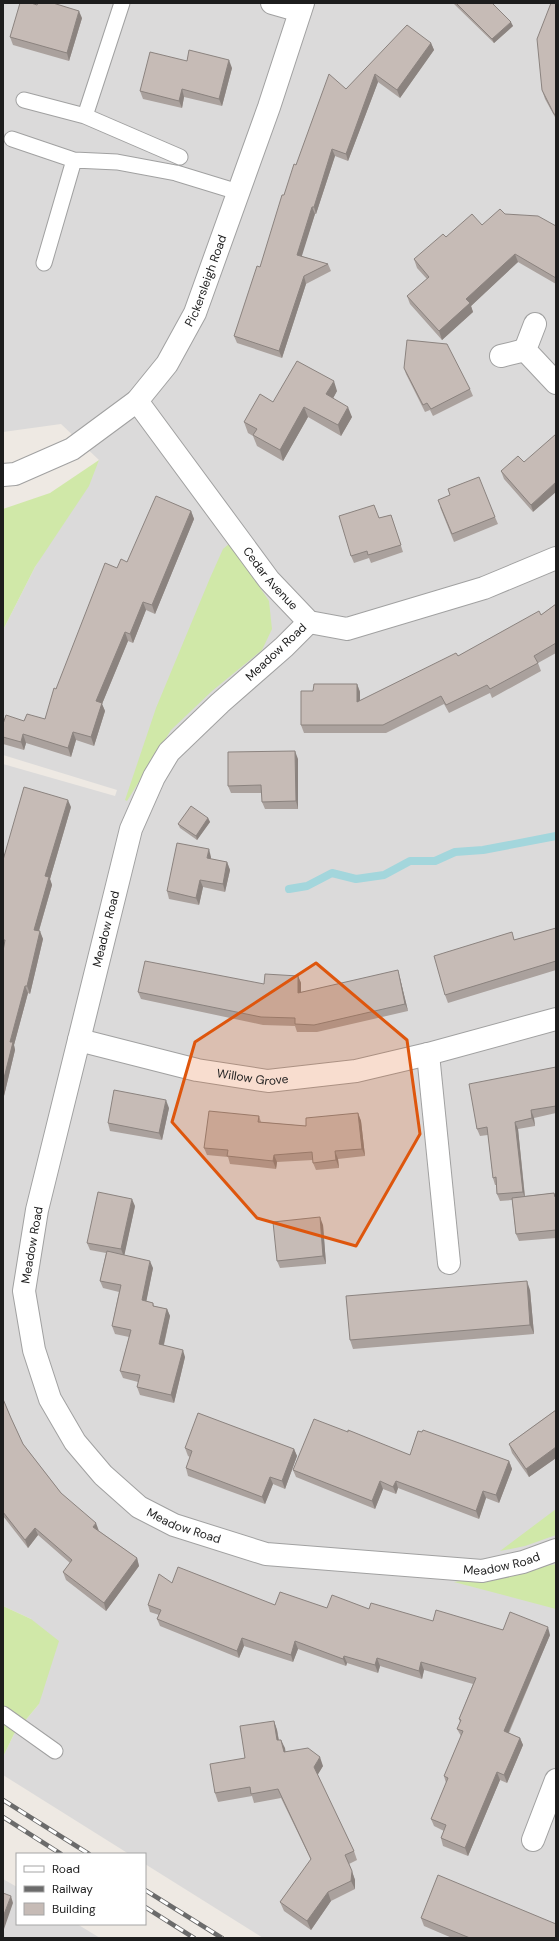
<svg xmlns="http://www.w3.org/2000/svg" width="559" height="1941" font-family="'DM Sans',sans-serif">
<rect width="100%" height="100%" fill="#eee9e3"/>
<path fill="#dbdada" d="M3,3H556V1938H263L145,1864V1854H129L3,1775V1757L14,1734L39,1704L31,1619L3,1606V764L115,796L117,790L3,755V630L35,567L99,460L61,424L3,432Z
M3,1879L17,1887V1924H77L100,1938H3Z"/>
<path fill="#d0e8a8" d="M99,460L89,486L35,567L3,630V509L50,493Z
M230,543L269,601L272,629L262,650L212,691L171,730L127,801L125,800L156,708L210,578L223,549Z
M556,1509V1535L525,1546L500,1551Z
M556,1564V1609L454,1582Z
M3,1606L31,1619L59,1641L39,1704L14,1734L3,1757Z"/>
<g fill="none" stroke-linecap="round" stroke-linejoin="round">
<path stroke="#a3d6dc" stroke-width="8" d="M289,889L307,886L332,873L356,879L384,875L410,861H435L455,852L483,850L556,836"/>
<defs>
<path id="service" d="M24,100L85,116L180,157
M85,116L122,3
M12,139L74,160L117,162L176,173L238,192
M44,263L74,160
M3,1714L55,1751"/>
<g id="minor">
<path d="M272,3L300,11"/>
<path d="M535,324L525,350L556,383"/>
<path d="M501,356L525,350"/>
<path id="s1" d="M137,401L269,580L309,622L347,629L484,588L556,558"/>
<path id="s2" d="M309,622L284,647L220,703L169,752L154,777L131,829L37,1210L24,1291L34,1350L50,1399L75,1442L103,1475L139,1507L174,1525L266,1554L482,1571L523,1562L556,1550"/>
<path id="s3" d="M79,1040L197,1070L268,1081L356,1071L428,1054L556,1019"/>
<path d="M428,1054L449,1263"/>
<path d="M533,1840L556,1780"/>
</g>
<g id="tertiary">
<path id="s4" d="M3,475L15,474L72,449L137,401L167,364L195,313L269,107L303,3"/>
</g>
</defs>
<use href="#service" stroke="#a1a1a1" stroke-width="17"/>
<use href="#minor" stroke="#a1a1a1" stroke-width="24"/>
<use href="#tertiary" stroke="#a1a1a1" stroke-width="24"/>
<use href="#service" stroke="#fff" stroke-width="15"/>
<use href="#minor" stroke="#fff" stroke-width="22"/>
<use href="#tertiary" stroke="#fff" stroke-width="22"/>
<defs>
<path id="rail" d="M3,1800L89,1854
M3,1817L61,1854
M145,1890L222,1938
M145,1907L194,1938"/>
</defs>
<use href="#rail" stroke="#6b6b6b" stroke-width="4.5"/>
<use href="#rail" stroke="#fff" stroke-width="3" stroke-dasharray="9" stroke-linecap="butt"/>
</g>
<path fill="#aaa19d" d="M453,3H492L513,26L494,43Z
M556,3V119L545,99L542,90Z
M82,18L69,61L13,45L10,37Z
M431,43L434,50L400,98L378,82L348,161L335,156L316,214H315L301,256L328,264L331,271L306,284L282,358L237,343L234,336L260,267L284,195L296,165L346,89Z
M187,61L232,68L222,106L184,97L182,108L143,99L140,91Z
M505,214L556,226V284L518,262L471,306L473,312L442,340L410,304L407,296L427,279L417,268L414,259L446,237L482,225Z
M404,368L470,389L473,396L433,416L430,410L425,412L406,374Z
M337,391L333,398L352,417L341,436L308,417L283,461L257,446L253,436L248,433L244,422L273,402Z
M524,462L533,512L504,479L501,471Z
M440,507L495,517L498,524L454,542Z
M191,511L194,519L155,614L146,610L133,643L128,641L102,704L105,711L94,746L76,740L71,757L26,743L24,750L3,744V724L45,719L56,689L117,568L127,562Z
M391,515L403,552L371,563L369,558L354,563L351,556L379,518Z
M556,604V653L538,663L541,671L492,698L490,693L449,713L444,704L386,733H304L301,725L313,691L357,684L360,692V701L458,656L541,615Z
M298,759V809H265L262,802V793H231L228,786Z
M71,807L50,879L52,885L39,931L43,939L30,994L28,993L14,1045L15,1050L3,1100L4,947L3,946V860Z
M208,818L210,822L197,840L180,828L178,824Z
M211,857V859L227,862L230,870L225,892L203,887L199,905L169,899L167,891Z
M556,928V970L448,1003L445,995L514,940Z
M298,976L301,983V992L400,978L408,1011L317,1032H297L295,1026L263,1025L141,999L138,992L264,984Z
M556,1067V1113L534,1118L535,1126L518,1129L525,1196L554,1193L555,1197H556V1238L519,1241L516,1234L512,1200L500,1201L497,1194L496,1185H495L493,1178L488,1135L480,1136L477,1129Z
M169,1108L162,1140L110,1131L108,1123Z
M358,1113L361,1121L365,1156L338,1159L339,1168L316,1170L313,1163V1160L277,1162L276,1169L230,1164L228,1157L207,1155L204,1148L259,1116L261,1122L306,1126Z
M135,1206L124,1255L153,1268L146,1301L153,1303L154,1306L167,1309L170,1316L164,1345L185,1357L174,1403L140,1395L137,1387L138,1382L123,1378L120,1371L129,1337L115,1334L112,1326L119,1292L103,1288L100,1281L106,1253L90,1250L87,1243Z
M323,1225L326,1264L280,1268L277,1261Z
M530,1290L534,1334L353,1349L350,1340Z
M3,1399L11,1418L23,1444L61,1493L99,1531L137,1558L139,1566L106,1611L66,1580L63,1572L70,1563L38,1535L28,1548L3,1516Z
M556,1410V1458L529,1477L512,1453L509,1444Z
M348,1432L410,1455L509,1461L512,1469L499,1503L486,1498L479,1519L398,1488L396,1494L383,1489L375,1509L296,1477L293,1470Z
M185,1448L294,1449L297,1456L285,1489L273,1484L265,1504L188,1476L186,1468L190,1457L188,1456Z
M172,1583L275,1605L327,1608L369,1609L433,1621L550,1635L509,1733L520,1738L523,1745L507,1783L500,1780L468,1856L443,1846L441,1838L444,1831L434,1826L431,1819L446,1783L444,1776L461,1736L457,1729L460,1722L459,1719L473,1684L424,1670L422,1679L380,1666L378,1673L347,1663L346,1666L298,1649L293,1662L244,1646L239,1658L160,1626L157,1619L159,1615L150,1612L148,1605Z
M274,1721L277,1730L279,1740H281L285,1752L323,1766L317,1775L354,1851L357,1860L349,1864L355,1880V1889L331,1901L311,1930L284,1911L280,1902L311,1860L281,1798L254,1803L252,1796L218,1802L215,1793L245,1758Z
M421,1918L556,1938H452L424,1926Z"/>
<path fill="#8b837f" d="M79,11L82,18L69,61L67,53Z
M511,22L513,26L494,43L492,39Z
M431,43L434,50L400,98L397,90Z
M229,60L232,68L222,106L219,99Z
M375,74L378,82L348,161L346,154Z
M182,89L184,97L182,108L179,101Z
M332,149L335,156L316,214L314,207Z
M312,207L315,214L300,262L297,255Z
M515,254L518,262L471,306L473,312L442,340L439,331L466,299Z
M304,276L306,284L282,358L279,351Z
M334,381L337,391L330,404L326,394Z
M304,407L308,417L283,461L280,450Z
M348,407L352,417L341,436L338,425Z
M556,482V492L533,512L531,505Z
M191,511L194,519L155,614L152,605Z
M143,602L146,610L133,643L130,634Z
M125,632L128,641L102,704L105,711L94,746L91,737L96,701Z
M357,684L360,692V710L357,702Z
M73,732L76,740L71,757L68,748Z
M23,734L26,743L24,750L21,742Z
M295,751L298,759V809L296,801Z
M68,800L71,807L50,879L52,885L37,937L34,930L45,876Z
M208,818L210,822L197,840L196,836Z
M209,849L211,857L210,865L207,858Z
M227,862L230,870L225,892L223,884Z
M200,880L203,887L199,905L196,898Z
M40,931L43,939L30,994L27,986Z
M398,970L400,978L408,1011L405,1004Z
M298,976L301,983V1001L298,993Z
M25,986L28,993L14,1045L15,1050L3,1100V1082L10,1042Z
M166,1100L169,1108L162,1140L159,1133Z
M531,1110L534,1118L535,1126L532,1118Z
M358,1113L361,1121L365,1156L362,1149Z
M515,1122L518,1129L525,1199L523,1192Z
M335,1151L338,1159L339,1168L336,1160Z
M274,1155L277,1162L276,1169L273,1161Z
M132,1199L135,1206L124,1257L121,1249Z
M320,1217L323,1225L326,1264L323,1256Z
M150,1261L153,1268L145,1308L142,1300Z
M527,1281L530,1290L534,1334L530,1325Z
M167,1309L170,1316L162,1352L159,1344Z
M183,1350L185,1357L174,1403L171,1395Z
M556,1447V1458L529,1477L526,1469Z
M294,1449L297,1456L285,1489L282,1481Z
M509,1461L512,1469L499,1503L496,1495Z
M270,1477L273,1484L265,1504L262,1497Z
M380,1481L383,1489L375,1509L372,1501Z
M396,1481L398,1488L396,1494L393,1487Z
M483,1491L486,1498L479,1519L476,1511Z
M96,1523L99,1531L93,1527Z
M35,1528L38,1535L28,1548L25,1540Z
M137,1558L139,1566L106,1611L104,1603Z
M548,1627L550,1635L506,1738L504,1731Z
M242,1638L244,1646L239,1658L237,1651Z
M295,1641L298,1649L293,1662L291,1655Z
M344,1656L347,1663L346,1666L343,1659Z
M377,1658L380,1666L378,1673L375,1665Z
M421,1662L424,1670L422,1679L419,1671Z
M274,1721L277,1730L280,1749L277,1740Z
M520,1738L523,1745L507,1783L504,1775Z
M281,1740L285,1748L287,1761L284,1752Z
M320,1757L323,1766L317,1776L314,1767Z
M497,1772L500,1780L468,1856L465,1848Z
M352,1871L355,1880V1889L351,1881Z
M328,1892L331,1901L311,1930L307,1921Z
M11,1896L13,1903L3,1932V1917Z"/>
<path fill="#c6bbb6" stroke="#8b837f" d="M20,3H31L37,5L38,3H53L79,11L67,53L10,37Z
M456,3H492L511,22L492,39Z
M551,3H556V115L554,114L542,90L537,39Z
M407,25L431,43L397,90L375,74L346,154L332,149L314,207H312L297,255L328,264L304,276L279,351L234,336L257,266L260,267L282,195H284L294,164L296,165L329,74L346,89Z
M189,50L229,60L219,99L182,89L179,101L140,91L150,52L187,61Z
M500,209L505,214L538,216L556,226V278L515,254L466,299L470,303L439,331L407,296L429,277L414,259L443,234L446,237L472,214L482,225Z
M407,340L447,344L470,389L431,409L427,403L423,405L404,368Z
M297,361L334,381L326,394L348,407L338,425L304,407L280,450L253,435L257,429L244,422L260,394L273,402Z
M556,434V482L531,505L501,471L518,456L524,462Z
M479,477L495,517L452,534L438,500L450,495L448,489Z
M156,496L191,511L152,605L143,602L130,634L125,632L96,701L102,703L91,737L73,732L68,748L23,734L21,742L3,737V724L6,715L24,721L27,714L45,719L54,688L56,689L105,563L117,568L121,559L127,562Z
M374,505L379,518L391,515L401,545L368,555L367,551L351,556L339,516Z
M556,604V643L534,656L538,663L490,689L487,685L446,705L441,696L383,725H301V691H313L314,684H357V702L456,653L458,656L539,611L541,615Z
M295,751L296,801L262,802L261,785L228,786V752Z
M24,787L68,800L45,876L49,877L34,930L40,931L27,986H25L10,1042H13L3,1082V951L5,940H3V860Z
M191,806L208,818L196,836L178,824Z
M177,843L209,849L207,858L227,862L223,884L200,880L196,898L167,891Z
M556,928V961L445,995L434,956L512,932L514,940Z
M145,961L264,984L265,974L298,976V993L398,970L405,1004L314,1025L295,1024V1018L261,1017L138,992Z
M556,1067V1106L531,1110L532,1118L515,1122L523,1192L497,1194L496,1177L493,1178L487,1127L477,1129L469,1084Z
M114,1090L166,1100L159,1133L108,1123Z
M209,1111L259,1116L258,1122L306,1126V1118L358,1113L362,1149L335,1151L336,1160L313,1163L312,1152L274,1155L273,1161L227,1156L228,1150L204,1148Z
M98,1192L132,1199L121,1249L87,1243Z
M554,1193L555,1197H556V1230L516,1234L512,1198Z
M320,1217L323,1256L277,1261L273,1222Z
M107,1251L150,1261L142,1300L153,1303V1306L167,1309L159,1344L183,1350L171,1395L137,1387L140,1375L120,1371L131,1330L112,1326L121,1285L100,1281Z
M527,1281L530,1325L350,1340L346,1296Z
M3,1399L11,1418L23,1444L61,1493L96,1523L93,1527L137,1558L104,1603L63,1572L72,1560L35,1528L25,1540L3,1512Z
M556,1410V1447L526,1469L509,1444Z
M198,1413L294,1449L282,1481L270,1477L262,1497L186,1468L192,1451L185,1448Z
M314,1419L348,1432V1430L410,1455L418,1431L422,1432L423,1430L509,1461L496,1495L483,1491L476,1511L396,1481L393,1487L380,1481L372,1501L293,1470Z
M178,1567L275,1605L280,1592L327,1608L332,1595L369,1609L371,1603L433,1621L436,1610L503,1630L510,1612L548,1627L504,1731L520,1738L504,1775L497,1772L465,1848L441,1838L446,1825L431,1819L448,1778L444,1776L463,1731L457,1729L461,1720L459,1719L476,1678L421,1662L419,1671L377,1658L375,1665L344,1656L343,1659L295,1641L291,1655L242,1638L237,1651L157,1619L161,1610L148,1605L159,1574L172,1583Z
M274,1721L277,1740H281L284,1752L308,1748L320,1757L314,1767L354,1851L345,1855L352,1871L351,1881L328,1892L307,1921L280,1902L311,1859L278,1789L251,1794L250,1787L215,1793L210,1764L245,1758L240,1726Z
M438,1875L556,1924V1938H470L421,1918Z
M3,1893L11,1896L3,1917Z"/>
<path fill="#de560d" fill-opacity="0.2" stroke="#de560d" stroke-width="3" stroke-linejoin="round" d="M316,963L407,1040L420,1134L356,1246L257,1218L172,1122L195,1042Z"/>
<g text-anchor="middle" stroke-width="3" stroke-linejoin="round" paint-order="stroke">
<g font-size="12" fill="#1d1d1d" stroke="#fff">
<text dy="4" stroke="none"><textPath href="#s4" startOffset="295">Pickersleigh Road</textPath></text>
<text dy="4" stroke="none"><textPath href="#s1" startOffset="222">Cedar Avenue</textPath></text>
<text transform="translate(276 652) rotate(-43)" y="4">Meadow Road</text>
<text transform="translate(106 929) rotate(-76)" y="4">Meadow Road</text>
<text dy="4" stroke="none"><textPath href="#s3" startOffset="178">Willow Grove</textPath></text>
<text transform="translate(32 1245) rotate(-80)" y="4">Meadow Road</text>
<text dy="4" stroke="none"><textPath href="#s2" startOffset="1053">Meadow Road</textPath></text>
<text dy="4" stroke="none"><textPath href="#s2" startOffset="1377">Meadow Road</textPath></text>
</g>
</g>
<rect width="559" height="1941" fill="none" stroke="#1d1d1d" stroke-width="8"/>
<rect x="16" y="1853" width="130" height="72" fill="#ffffff" stroke="#a5a5a5"/>
<rect x="24" y="1866" width="20" height="6" fill="#ffffff" stroke="#a5a5a5"/>
<text x="52" y="1873" font-size="12" fill="#1d1d1d">Road</text>
<rect x="24" y="1886" width="20" height="6" fill="#6b6b6b" stroke="#a5a5a5"/>
<text x="52" y="1893" font-size="12" fill="#1d1d1d">Railway</text>
<rect x="24" y="1903" width="20" height="12" fill="#c6bbb6" stroke="#a5a5a5"/>
<text x="52" y="1913" font-size="12" fill="#1d1d1d">Building</text>
</svg>
